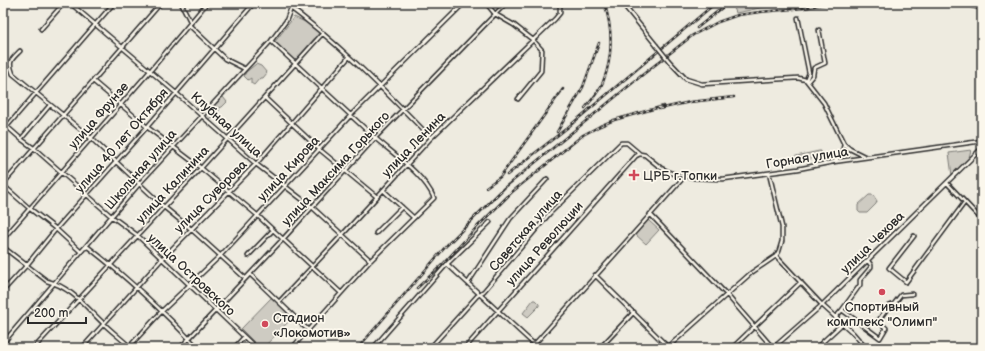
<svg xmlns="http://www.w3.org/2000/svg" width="985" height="351" font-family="'Balsamiq Sans',sans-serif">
<rect width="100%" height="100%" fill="#eeebe0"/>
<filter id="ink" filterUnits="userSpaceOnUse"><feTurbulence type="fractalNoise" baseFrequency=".025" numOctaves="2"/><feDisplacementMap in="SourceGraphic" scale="8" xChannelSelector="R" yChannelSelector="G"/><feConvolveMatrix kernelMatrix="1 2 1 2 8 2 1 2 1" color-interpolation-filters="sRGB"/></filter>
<g filter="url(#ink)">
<path fill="#cecbc2" stroke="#7c7b76" d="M735,3H814L760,8L736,13L733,5Z
M294,17L312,25L319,32V33L294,62L274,43Z
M256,64L261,66L267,73L263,78H260L254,85L251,83V78L248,80L244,76L246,72Z
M223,97L227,102L222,107L219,108V111L209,119L206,118L204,115L219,99Z
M971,150L968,161L952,176L949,153Z
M819,151H821V154C812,159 799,165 789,161V159L792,157Z
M869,195H873L877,201L876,204L867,213H860L858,211V205Z
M648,220L659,230L646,244L635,234Z
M272,297L292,318L263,348H260L241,329Z
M533,300H535L539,304V306L528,317L523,313Z"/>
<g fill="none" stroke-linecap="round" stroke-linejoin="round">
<defs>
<path id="minor" d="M70,3L176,93L256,164L312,207L370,260
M181,3L191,23
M284,3C338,42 384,90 431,138
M486,3L495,14L514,25L533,40L542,50L541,71L518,99
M622,3L656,45
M798,18L809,73L806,80
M189,25L225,59L245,69
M41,29L64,3
M271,41C305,73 340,105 374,137C393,154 424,174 434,198L370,261L292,348
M20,51C11,60 8,61 13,74L92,139L164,207L191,229L245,278
M669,61L686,79L702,84L798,78L806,80L824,103L844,144L850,149L866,157
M93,81L147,127L201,168L257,215L341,293
M808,81L813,75L814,68L825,63L819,30
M265,98L319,149L377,197
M3,123L21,139L35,149L111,216L137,235L256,348
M3,131L114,3
M21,139L50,105
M834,162L842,154L844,144
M947,183L982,220
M3,184L161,3
M3,185L29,208L56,229L81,252
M383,190L414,218
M650,214L727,295L773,348
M376,233L402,207
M914,236L889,268L906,282L965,202
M3,239L150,71L207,3
M3,247L47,281C71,287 86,307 103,323C112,332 122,339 131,348
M85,248L88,247C128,278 164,312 198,348
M248,256L273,230
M776,256L822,305L853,333L866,348
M447,264L538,348
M250,274L308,330
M595,275L668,347
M468,283L510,219L547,179
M3,291L26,266L56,229L147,127L254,3
M279,302L343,234L431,138L555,19L560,13V3
M842,310L860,285V280L871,267V265L868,261
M835,318L842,310L880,338L886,328L878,321L889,306L894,304L901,295L912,294
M3,343L140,183L271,41L286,21L291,8
M3,347L5,348
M34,348L164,207L201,168L323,33
M82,348L162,259L256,164L349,57
M128,348L162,311L221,255L351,115L464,3
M180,348L283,239L375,138L506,3
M234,348L244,337
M373,348L447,264L490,222
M430,348L477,296L484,291L550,213L621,143H627L640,154L645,155L661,168L671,173L695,178L723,179L798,169L833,162L982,141
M465,348L636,156L640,154
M531,348L685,176
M600,348L634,312
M667,348L751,273L776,256L779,251L782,241V227L769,173
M732,348L801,282
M773,348L822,305L982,148
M816,348L842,324"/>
</defs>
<use href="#minor" stroke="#2b2b2b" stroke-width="5.5"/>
<use href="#minor" stroke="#fbf7ec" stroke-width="2.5"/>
<defs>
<path id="rail" d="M957,3L982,10
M697,28L728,3
M585,108C592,100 599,92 603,82C613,57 613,28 604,3
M659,109L690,102L734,97
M557,132L583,87L599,43
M507,175L567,128L712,6
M486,187L500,177L563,89
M417,288L442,265L476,228L512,192L583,135L600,126L614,120L664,106
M358,348L447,245L504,188L641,76L693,35L718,22L738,15L760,12L804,8L829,3"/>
</defs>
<use href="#rail" stroke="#2b2b2b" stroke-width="2.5"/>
<use href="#rail" stroke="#fbf7ec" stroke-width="1" stroke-dasharray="3" stroke-linecap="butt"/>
<defs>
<path id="minor-bridge" d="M656,45L669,61"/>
</defs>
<use href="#minor-bridge" stroke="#2b2b2b" stroke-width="5.5" stroke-linecap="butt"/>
<use href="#minor-bridge" stroke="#fbf7ec" stroke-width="2.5"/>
</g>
</g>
<g fill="#d1495b" stroke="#fbf7ec" stroke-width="1.5">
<path d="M632 169h4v4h4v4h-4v4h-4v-4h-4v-4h4z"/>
<circle cx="882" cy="292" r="4"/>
<circle cx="265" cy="324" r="4"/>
</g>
<g text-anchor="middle" stroke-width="3.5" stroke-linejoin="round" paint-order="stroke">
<g font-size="13" fill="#2b2b2b" stroke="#fbf7ec">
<text transform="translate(98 115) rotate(-49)" y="5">улица Фрунзе</text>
<text transform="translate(227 124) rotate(42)" y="5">Клубная улица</text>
<text transform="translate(121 140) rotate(-49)" y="5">улица 40 лет Октября</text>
<text transform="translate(413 144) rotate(-46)" y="5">улица Ленина</text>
<text transform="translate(807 157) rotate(-9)" y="5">Горная улица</text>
<text transform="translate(288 168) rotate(-47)" y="5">улица Кирова</text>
<text transform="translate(335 168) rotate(-47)" y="5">улица Максима Горького</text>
<text transform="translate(140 169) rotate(-49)" y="5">Школьная улица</text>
<text transform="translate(172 184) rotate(-47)" y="5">улица Калинина</text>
<text transform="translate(210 196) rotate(-45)" y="5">улица Суворова</text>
<text transform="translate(525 230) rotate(-49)" y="5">Советская улица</text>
<text transform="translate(872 242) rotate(-44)" y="5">улица Чехова</text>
<text transform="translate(544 243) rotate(-48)" y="5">улица Революции</text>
<text transform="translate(192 274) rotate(43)" y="5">улица Островского</text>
</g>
<g font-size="13" fill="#2b2b2b" stroke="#fbf7ec" text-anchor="start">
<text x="643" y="180">ЦРБ г.Топки</text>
<text x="882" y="311" text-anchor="middle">Спортивный<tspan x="882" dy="15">комплекс "Олимп"</tspan></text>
<text x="273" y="322">Стадион<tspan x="273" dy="15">«Локомотив»</tspan></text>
</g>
</g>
<rect width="985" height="351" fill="none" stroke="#fbf7ec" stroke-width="16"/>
<rect x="8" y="8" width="969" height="335" fill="none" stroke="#2b2b2b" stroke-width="1.5" filter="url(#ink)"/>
<path d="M28 317v6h58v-6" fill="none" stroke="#2b2b2b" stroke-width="2"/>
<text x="34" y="317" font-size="12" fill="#2b2b2b" stroke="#fbf7ec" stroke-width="3" paint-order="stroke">200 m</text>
</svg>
